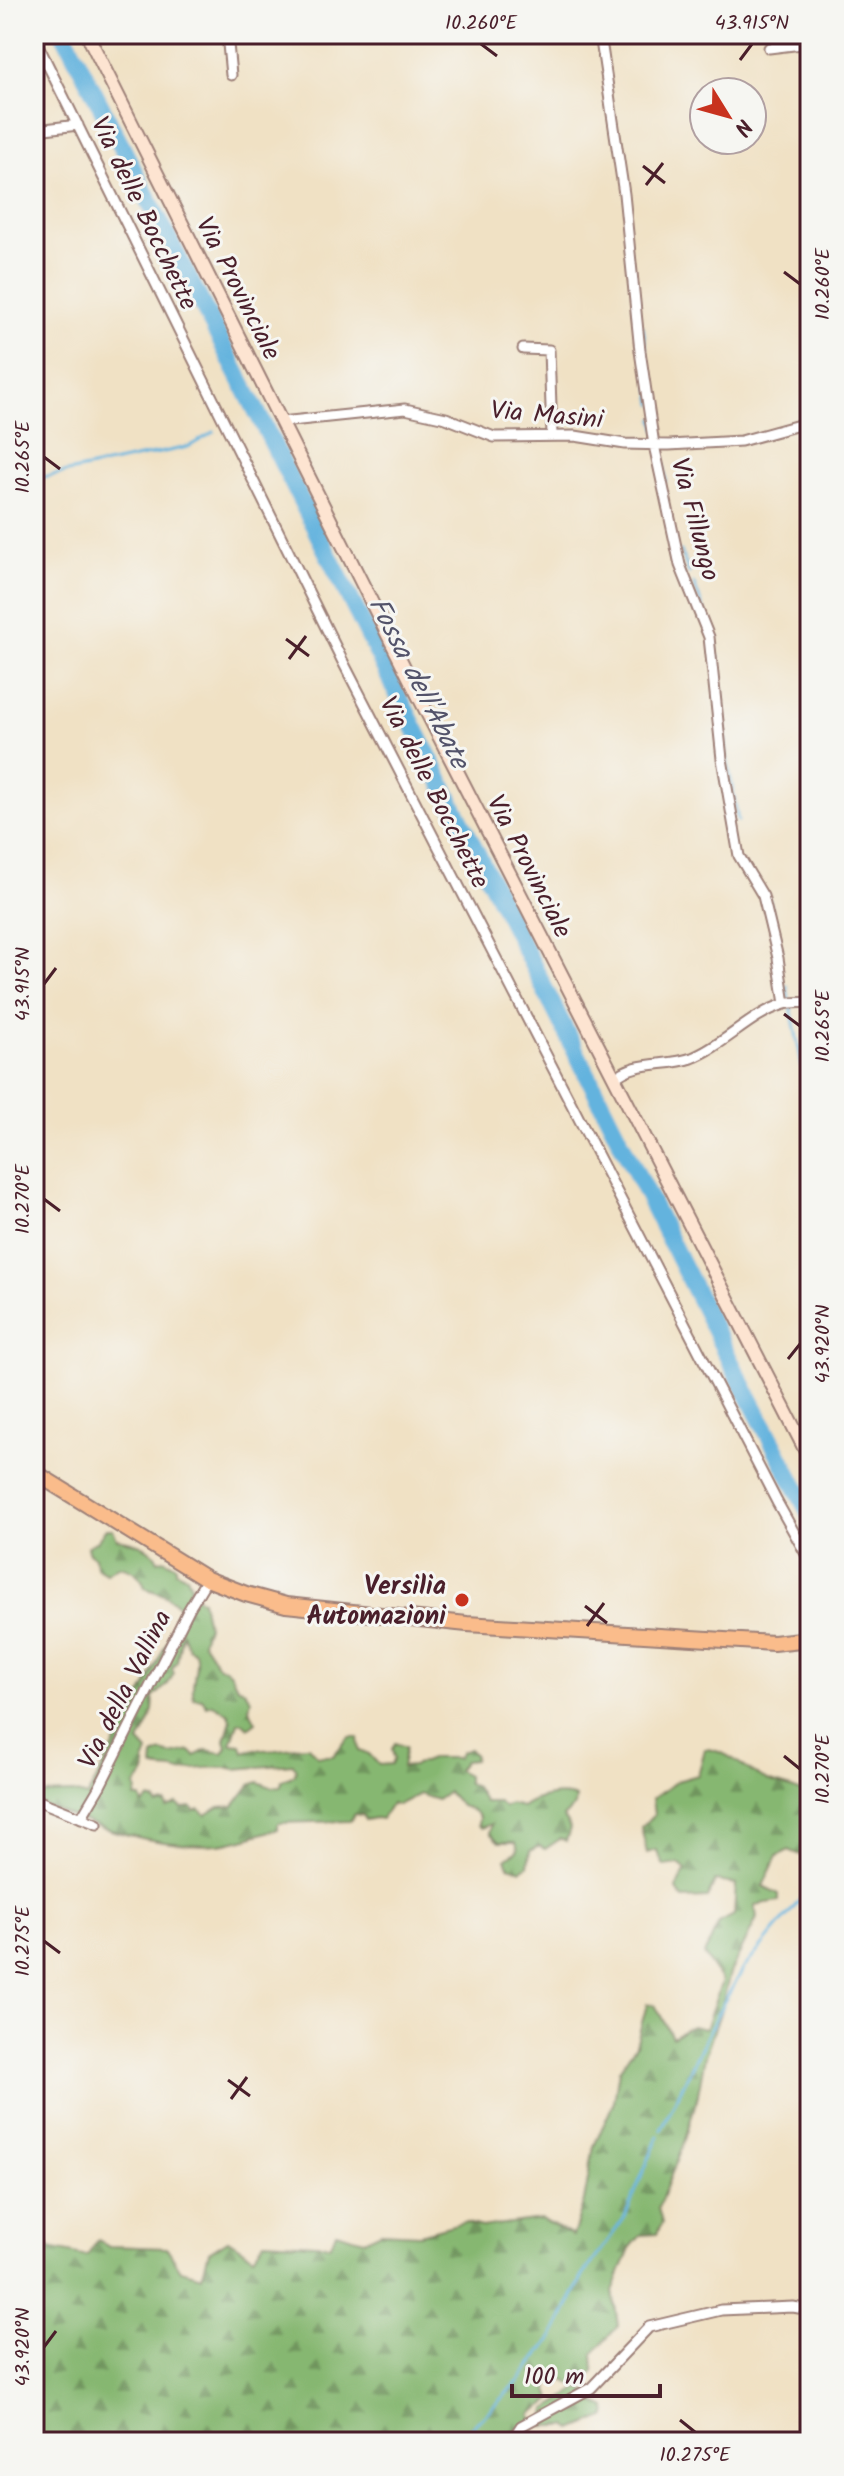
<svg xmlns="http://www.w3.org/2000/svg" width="844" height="2476" font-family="Kalam,sans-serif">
<defs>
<pattern id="forest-firs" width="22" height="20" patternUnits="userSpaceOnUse" patternTransform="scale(2)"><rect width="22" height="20" fill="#86b771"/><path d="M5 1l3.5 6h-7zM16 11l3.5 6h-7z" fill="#70945d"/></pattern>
</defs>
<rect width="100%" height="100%" fill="#f6f6f2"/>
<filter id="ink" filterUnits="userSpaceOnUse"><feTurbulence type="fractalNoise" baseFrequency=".0125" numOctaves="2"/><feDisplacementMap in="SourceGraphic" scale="16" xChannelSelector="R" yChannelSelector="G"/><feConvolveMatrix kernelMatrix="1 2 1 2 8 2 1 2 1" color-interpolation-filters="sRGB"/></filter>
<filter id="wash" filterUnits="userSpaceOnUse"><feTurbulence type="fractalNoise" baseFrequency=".006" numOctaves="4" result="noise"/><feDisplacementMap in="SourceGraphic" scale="32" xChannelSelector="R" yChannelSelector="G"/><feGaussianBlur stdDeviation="1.8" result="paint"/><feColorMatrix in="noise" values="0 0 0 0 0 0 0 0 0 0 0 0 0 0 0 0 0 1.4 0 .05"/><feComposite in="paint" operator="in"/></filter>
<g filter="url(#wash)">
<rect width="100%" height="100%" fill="#f0e1c4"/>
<path fill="url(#forest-firs)" stroke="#686b4e" stroke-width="2" fill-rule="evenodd" d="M105,1529H113L117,1539C131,1541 153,1546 158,1561L164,1559L176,1565V1571L187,1576L191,1585L188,1595L202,1600L207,1626L202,1641L219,1667C232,1670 231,1676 237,1686L243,1689L251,1699L249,1709L256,1722L248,1728L242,1722L238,1723L231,1744L241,1745L243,1752C254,1747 264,1751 276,1750C288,1750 295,1745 308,1746L318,1756H333L349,1737H358L359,1751L369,1754L379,1765L391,1764L394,1759L392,1749L395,1743L406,1747L402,1767L413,1766L433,1758H457L461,1752L469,1749L475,1756L474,1760L464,1761L457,1770L467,1775V1783L475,1787L484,1802H498L504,1807L510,1804L522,1807C535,1797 561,1792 576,1798L575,1806L563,1817L570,1828L566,1841L560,1839L545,1849L539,1846L530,1851L528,1866L521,1870L509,1866L506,1859L518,1850L516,1842H499L490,1833L492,1824L482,1828L478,1825L479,1817L474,1811L461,1806L448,1792L437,1800L419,1794L398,1805L391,1803L382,1819L375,1818L365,1820L363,1815L355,1814L350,1821L278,1823V1829C259,1834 238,1842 218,1844C154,1849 92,1826 34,1801V1790L42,1794L73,1793L87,1797L147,1684L181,1612C176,1597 159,1593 145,1588C142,1575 131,1568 118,1566L106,1573L96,1567L95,1557L89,1553L87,1547L97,1541ZM182,1633L188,1648L195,1652C200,1668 189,1683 194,1698L202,1699L207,1706L213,1704L229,1714L231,1720L225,1740L227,1747L223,1753L206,1750L195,1756L190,1751L171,1755L162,1752L154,1756L153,1767C162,1771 171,1768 181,1772C191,1768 225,1766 235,1769L293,1764L296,1769L294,1775L282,1781L281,1786L271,1787L258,1782L250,1785L234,1806L219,1807L206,1815L199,1809L194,1811L192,1807L182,1808L177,1804L167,1808L166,1803L157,1805V1802L150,1799L143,1805L141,1798H135L137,1790L135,1786C142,1778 149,1773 144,1762L148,1752L139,1742C147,1728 156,1714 153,1698L168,1684L174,1673L172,1668L177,1661Z
M705,1749C730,1750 746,1772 768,1781C782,1786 799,1788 810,1798V1859L789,1850L777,1856L763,1886L779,1894V1901L755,1905L757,1918L730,1973L720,2013L705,2056L698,2094L685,2140L658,2208L662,2223L657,2234L641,2235L630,2248L613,2291L618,2326L593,2354L594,2371L585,2382L572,2385L563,2379L551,2382L549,2389L552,2400L531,2414L535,2426L528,2436L513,2442H34V2243L44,2239L50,2248L87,2256L98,2240L109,2246L167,2248L181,2270L202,2276L209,2252L228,2240L253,2256L265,2241L331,2245L336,2232L364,2240L381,2232L419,2234L464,2222L481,2227L541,2219L573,2236L584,2201L594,2146L614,2102L619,2070L636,2045L647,2004L655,2005L672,2037L692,2026L705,2029L722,1981L704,1955L719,1923L734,1915L736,1884L715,1881L708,1898L683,1899L676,1888L686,1870L679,1864L664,1866L656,1850L647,1853L641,1827L654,1815L652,1799L677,1781L698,1775Z
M581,2388L594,2397L595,2403L606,2408L607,2416L573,2430L568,2426H544L547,2409Z"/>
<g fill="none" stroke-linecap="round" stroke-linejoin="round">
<path stroke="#63b3de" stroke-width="3" d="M643,327L653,404
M654,419L660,441
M661,449L666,481
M34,479L188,447L214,432
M681,551L689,573
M694,584L712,632
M718,656L727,757L738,821
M769,900L781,951
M787,986L789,1001
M791,1007L810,1109
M661,2130L722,2005L744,1968L810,1888
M457,2442L519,2381L553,2337L583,2276L625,2217L658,2136"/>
<path stroke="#63b3de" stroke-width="18" d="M64,34L260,418L727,1355L810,1514"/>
</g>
</g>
<g filter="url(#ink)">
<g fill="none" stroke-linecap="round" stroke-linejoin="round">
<defs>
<path id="street" d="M227,34L231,75
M600,34L624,194L640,351L654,445L680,565L709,637L722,759L739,856L763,896L778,958L785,1004
M34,37L342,660L777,1502L810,1561
M769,48L810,43
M34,125L45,129L78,125
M523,349L549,350L552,435
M281,422L405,409L446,418L494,437L575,436L625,444L669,445L741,441L810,422
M614,1079C634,1060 666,1067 692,1058C725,1045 750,1014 785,1004C792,1002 802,1003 810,1002
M34,1799L97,1824
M81,1818L100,1786L189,1609L207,1579
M511,2442L521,2426L591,2388L649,2327L721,2310L793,2307L810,2310"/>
<path id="secondary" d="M87,34L421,701L810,1459"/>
<path id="primary" d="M34,1472L207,1579L246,1594L286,1605L467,1624L773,1643L810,1639"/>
</defs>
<use href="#street" stroke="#9d8078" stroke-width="13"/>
<use href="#secondary" stroke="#9d8078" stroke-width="16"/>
<use href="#primary" stroke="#9d8078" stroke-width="18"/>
<use href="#street" stroke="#fff" stroke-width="9"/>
<use href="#secondary" stroke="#fde4d1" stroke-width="12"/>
<use href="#primary" stroke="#fabc8b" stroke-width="14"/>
</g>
</g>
<path fill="none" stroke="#4a1f2b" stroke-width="3" d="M481,44L497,56M740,60L752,44M643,166L665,183M646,185L663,163M784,272L800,284M44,457L60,469M286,639L309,656M289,659L306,636M44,984L56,968M784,1014L800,1026M44,1199L60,1211M788,1359L800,1344M585,1606L607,1623M587,1626L604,1603M784,1756L800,1769M44,1941L60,1953M228,2080L250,2096M231,2099L247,2077M44,2347L56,2331M680,2420L695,2432"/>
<circle fill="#c8321e" stroke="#f6f6f2" stroke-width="3" cx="462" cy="1600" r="8"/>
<g text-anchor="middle" stroke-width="6" stroke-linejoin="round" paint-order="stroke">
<g font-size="26" fill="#4a1f2b" stroke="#f6f6f2">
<text transform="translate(145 213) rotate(64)" y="9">Via delle Bocchette</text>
<text transform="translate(239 288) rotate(63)" y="9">Via Provinciale</text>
<text transform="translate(547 414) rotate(5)" y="9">Via Masini</text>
<text transform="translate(696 519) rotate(75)" y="9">Via Fillungo</text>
<text transform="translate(435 792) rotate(63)" y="9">Via delle Bocchette</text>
<text transform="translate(530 866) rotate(63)" y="9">Via Provinciale</text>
<text transform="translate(124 1689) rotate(-63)" y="9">Via della Vallina</text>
</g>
<g font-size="26" font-weight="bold" fill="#4a1f2b" stroke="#f6f6f2" text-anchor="end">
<text x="446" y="1594">Versilia<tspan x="446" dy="30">Automazioni</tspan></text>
</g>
<g font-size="28" font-style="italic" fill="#53536a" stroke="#f6f6f2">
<text transform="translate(420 682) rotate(63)" y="10">Fossa dell'Abate</text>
</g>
</g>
<rect width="844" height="2476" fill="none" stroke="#f6f6f2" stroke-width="88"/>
<g transform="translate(728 116) rotate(127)"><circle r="38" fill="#f6f6f2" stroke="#b1a0a2" stroke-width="2"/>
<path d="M0-6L14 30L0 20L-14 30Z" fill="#c8321e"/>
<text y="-12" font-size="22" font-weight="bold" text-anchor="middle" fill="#4a1f2b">N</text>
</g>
<path d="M512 2384v12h148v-12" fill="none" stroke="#4a1f2b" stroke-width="4"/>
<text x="524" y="2384" font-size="24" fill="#4a1f2b" stroke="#f6f6f2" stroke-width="6" paint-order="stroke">100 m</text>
<rect x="44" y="44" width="756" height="2388" fill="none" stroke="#4a1f2b" stroke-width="3"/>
<g font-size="20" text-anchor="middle" fill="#4a1f2b">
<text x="481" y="29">10.260°E</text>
<text x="752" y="29">43.915°N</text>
<text transform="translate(822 284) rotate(-90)" y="7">10.260°E</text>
<text transform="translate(22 457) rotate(-90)" y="7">10.265°E</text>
<text transform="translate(22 984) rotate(-90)" y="7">43.915°N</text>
<text transform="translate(822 1026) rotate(-90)" y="7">10.265°E</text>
<text transform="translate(22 1199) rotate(-90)" y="7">10.270°E</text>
<text transform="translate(822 1344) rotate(-90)" y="7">43.920°N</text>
<text transform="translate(822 1769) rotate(-90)" y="7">10.270°E</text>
<text transform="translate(22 1941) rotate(-90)" y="7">10.275°E</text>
<text transform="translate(22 2347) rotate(-90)" y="7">43.920°N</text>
<text x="695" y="2461">10.275°E</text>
</g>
</svg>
